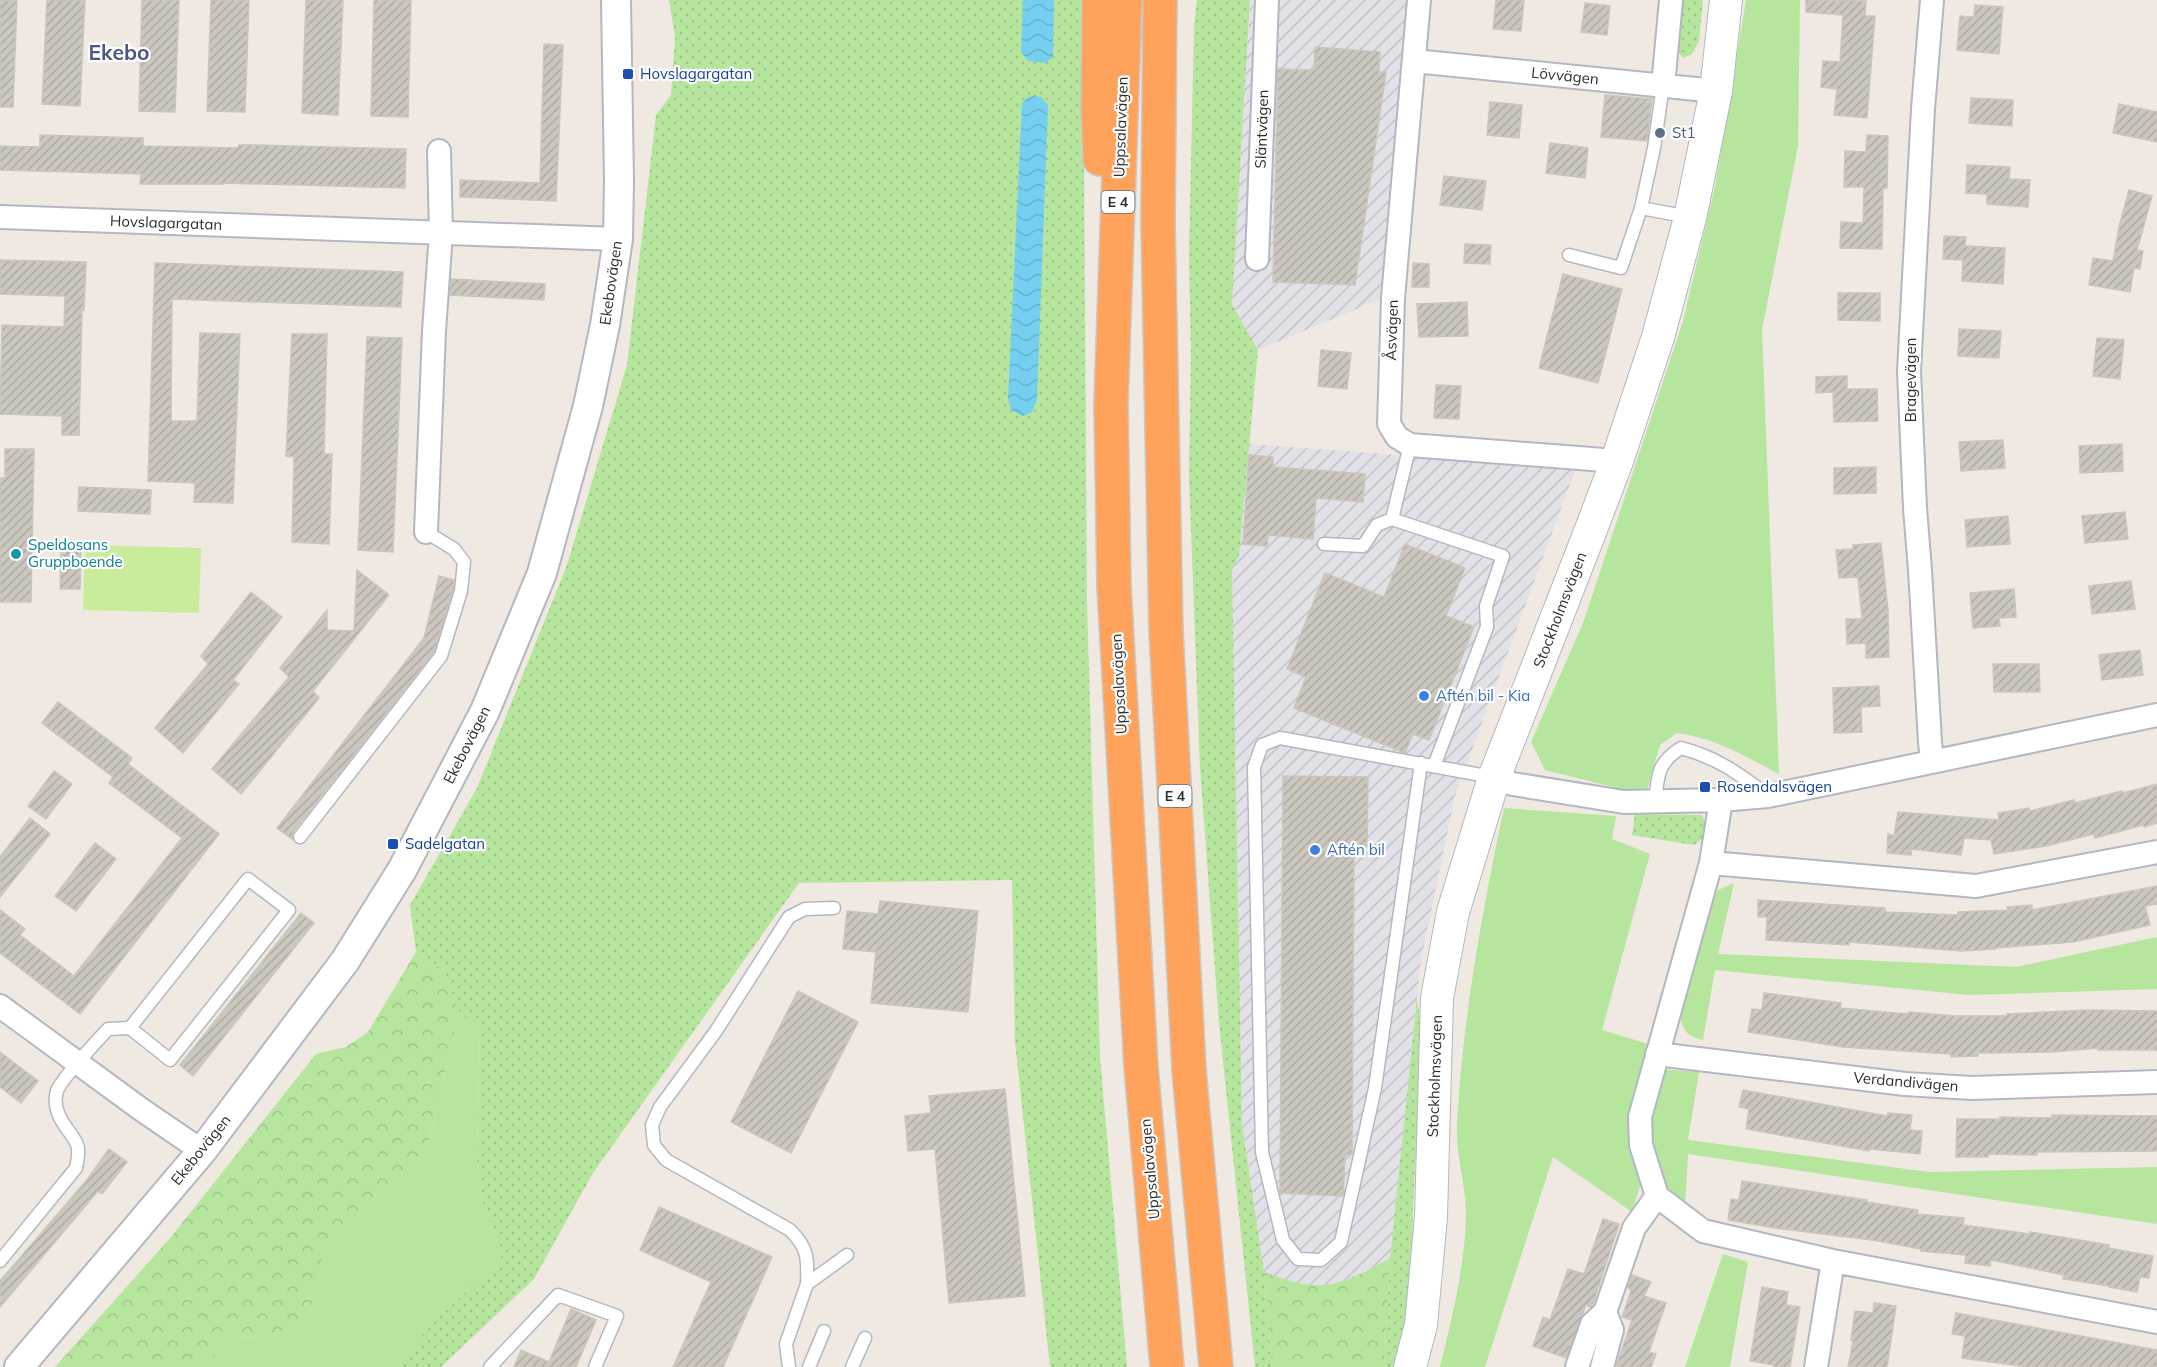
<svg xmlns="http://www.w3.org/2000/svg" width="2157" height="1367" font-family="Mulish,sans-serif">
<defs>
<pattern id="industrial-furrows" width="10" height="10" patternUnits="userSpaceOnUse" patternTransform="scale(1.5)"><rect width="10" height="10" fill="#e3e1e8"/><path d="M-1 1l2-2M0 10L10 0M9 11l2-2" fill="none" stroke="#c3c1c7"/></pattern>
<pattern id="grass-dots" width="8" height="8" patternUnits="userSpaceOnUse" patternTransform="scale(1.5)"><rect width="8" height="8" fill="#b6e59e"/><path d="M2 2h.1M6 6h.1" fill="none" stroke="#9dc588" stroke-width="1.8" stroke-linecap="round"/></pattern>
<pattern id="forest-crowns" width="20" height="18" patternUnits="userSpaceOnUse" patternTransform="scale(1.5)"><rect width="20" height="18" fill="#b6e59e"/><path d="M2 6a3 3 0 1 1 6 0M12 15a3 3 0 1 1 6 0" fill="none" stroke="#9dc588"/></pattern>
<pattern id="water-waves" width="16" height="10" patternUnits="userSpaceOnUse" patternTransform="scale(1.5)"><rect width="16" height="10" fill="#75cff0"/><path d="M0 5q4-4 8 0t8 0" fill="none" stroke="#66b2ce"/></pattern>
<pattern id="building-hatch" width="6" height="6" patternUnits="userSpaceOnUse" patternTransform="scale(1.5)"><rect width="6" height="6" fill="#cbc7bf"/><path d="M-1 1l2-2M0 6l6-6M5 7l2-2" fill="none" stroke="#afaba4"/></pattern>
</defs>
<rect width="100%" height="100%" fill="#efe9e1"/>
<path fill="url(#industrial-furrows)" d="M1250,0H1415L1388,296L1258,350L1232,304Z
M1249,444L1576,468L1455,796L1421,959L1390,1258L1357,1277L1327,1286L1293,1283L1264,1272L1242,1124L1232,568L1239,555Z"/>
<path fill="url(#grass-dots)" d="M669,0H1085L1084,157L1087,603L1100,1057L1127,1367H1050L1015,1042L1012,880L799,883L593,1173L534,1279L441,1367H397L433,1322L499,1262L502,1253L483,1205L477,1161L480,1029L459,1012L444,970L416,952L410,905L477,788L567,565L627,365L656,115L671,95L675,37Z
M1197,0H1250L1232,304L1258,350L1239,556L1232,568L1242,1124L1264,1272L1272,1367H1255L1219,1023L1200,768L1189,476L1191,355L1189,257L1194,26Z
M1681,0H1703L1699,41L1692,54L1683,58L1675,49Z
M1635,814L1702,815L1707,826L1704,838L1694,845L1632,835Z
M1417,997L1422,1035L1413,1207L1412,1273L1404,1336L1396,1367H1384L1390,1258Z"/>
<path fill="url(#forest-crowns)" d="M416,952L444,970L459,1012L426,1154L379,1194L324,1253L308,1323L264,1337L229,1338L206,1367H55L171,1237L316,1054L346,1047L368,1032Z
M1390,1258L1384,1367H1272L1264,1272C1321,1294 1337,1288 1390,1258Z"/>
<path fill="#b6e59e" d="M1746,0H1800L1798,146L1762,330L1779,774C1747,757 1713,737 1677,733L1660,745L1647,790L1621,789L1545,770L1531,742L1583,623L1683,321L1715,187Z
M1504,808L1616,816L1612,839L1650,854L1602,1030L1648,1044L1630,1110L1632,1152L1641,1183L1632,1212L1553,1157L1485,1367H1440C1452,1318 1465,1266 1466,1214C1466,1184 1455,1154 1457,1123C1463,1015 1482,913 1504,808Z
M1734,883L1718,954L2016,967L2157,937V989L1969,995L1715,970L1703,1040C1688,1036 1685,1033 1680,1018L1710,905L1718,890Z
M459,1012L480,1029L477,1161L483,1205L502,1253L499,1262L433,1322L397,1367H206L229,1338L264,1337L308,1323L324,1253L379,1194L426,1154Z
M1660,1069L1699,1072L1688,1140L1929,1172L2157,1167V1224L1688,1154L1685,1207C1673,1194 1654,1175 1652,1157C1647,1131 1656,1096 1660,1069Z
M1723,1254L1748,1262L1730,1367H1685Z"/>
<path fill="#c9ec9a" d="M85,545L201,548L199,613L83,610Z"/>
<path fill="url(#water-waves)" d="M1023,0H1054L1053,56L1046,63L1028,61L1021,52Z
M1035,95L1042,98L1048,105L1037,400L1032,412L1023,416L1011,410L1008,399L1022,103L1027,98Z"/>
<path fill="url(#building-hatch)" stroke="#cbc5ba" stroke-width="1.5" d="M0,0H17L13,107H0Z
M47,0H85L80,106L42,104Z
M142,0H179L175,112L139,111Z
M211,0H249L245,112L207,111Z
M306,0H343L338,115L302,113Z
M374,0H411L408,117L371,116Z
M1496,0H1524L1521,31L1493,29Z
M1806,0L1866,1L1865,16H1875L1867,118L1834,115L1837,89L1821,87L1823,61L1840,62L1843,15L1806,12Z
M1585,3L1610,6L1607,35L1581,32Z
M1975,5L2003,7L1999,54L1957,50L1960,16L1974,17Z
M544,44L563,45L556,201L460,197V180L540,183Z
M1315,47L1380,52L1379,72H1386L1355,285L1273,282L1278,69L1314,70Z
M1605,95L1652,99L1647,141L1601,137Z
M1971,98L2013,100L2012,126L1969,123Z
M1490,102L1522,105L1519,138L1487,135Z
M2119,104L2157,112V142L2113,133Z
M40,135L143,138V146L238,148L239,145H254L406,149L405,188L224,183V184H140L141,174L0,170V146L40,147Z
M1867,135L1888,136L1887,188H1883L1882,249L1840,248L1841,222L1863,223L1864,187H1844L1845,151L1866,152Z
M1550,143L1588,148L1585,178L1546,173Z
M1967,165L2010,167L2009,179L2030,180L2028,207L1987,204V194L1966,193Z
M1444,176L1486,181L1482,210L1440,205Z
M2129,190L2152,196L2137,250L2143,251L2140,269L2134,268L2130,292L2089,285L2093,258L2113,261L2119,227Z
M1944,236L1966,237L1965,246L2005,248L2003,284L1962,281L1963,260L1943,259Z
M1465,244L1491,245L1490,264L1464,263Z
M0,260L86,262L84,310H82L79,435H62V416L0,414L2,325L64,327L65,296L0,294Z
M155,263L403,272L401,307L172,299L171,421H197L200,333L240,334L233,503L194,502L195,483L148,481Z
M1413,263L1429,264V287H1412Z
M1563,274L1622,289L1598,383L1539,368Z
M451,279L545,284L544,300L450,295Z
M1838,293H1880V321L1838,320Z
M1467,302L1468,336L1419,337L1417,304Z
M1959,329L2001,331L1999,358L1958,356Z
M292,334H327L324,454H332L329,544L292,542L294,457L286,456Z
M367,337L402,338L393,552L358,550Z
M2097,338L2124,340L2120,379L2093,376Z
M1321,350L1351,353L1347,389L1318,386Z
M1847,376V389H1877L1878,421L1834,422L1833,392L1816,393V377Z
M1436,385L1461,386L1459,419L1434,418Z
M2003,440L2005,468L1961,471L1959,442Z
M2122,444L2123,471L2080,473L2079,446Z
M5,449H34L31,602H0V478H5Z
M1249,455L1273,457V467L1365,474L1363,502L1316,498L1313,539L1268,535L1267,546L1243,544Z
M1876,467V493L1834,494V468Z
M79,487L151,490L150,514L78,511Z
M2125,512L2128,539L2085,543L2082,516Z
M2008,516L2010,544L1967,547L1965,520Z
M1881,543L1888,611L1889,657L1866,658V643L1847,644L1846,619H1862L1858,577L1839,578L1836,550L1853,549V545Z
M1405,544L1465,568L1446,616L1474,627L1429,740L1413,734L1405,753L1294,708L1306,677L1287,669L1325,573L1384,597Z
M61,550H81L80,589H60Z
M357,570L389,595L313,691L319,698L241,794L212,769L289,677L280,668L327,610V630L354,631Z
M439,576L454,580L453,589L434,652L293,832L292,839L277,828L424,638Z
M2131,581L2135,609L2092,614L2089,586Z
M2014,589L2016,617L1999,618L2000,626L1973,628L1970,593Z
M251,592L282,617L233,680L239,684L183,753L155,728L208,664L201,656Z
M2140,650L2143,675L2102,680L2099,655Z
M1993,664H2039L2040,692H1994Z
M1879,686L1880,706L1861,707L1862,732L1834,733L1833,688Z
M58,702L132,758L128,764L219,834L80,1014L0,953V910L25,929L20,935L74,976L182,838L109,783L113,777L42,723Z
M54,771L72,784L46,819L28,806Z
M1283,776L1368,777L1367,847H1354L1352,1154L1345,1155L1343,1196L1280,1193Z
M2157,784V823L2144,827L2143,825L2095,838L2094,834L2046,846L1994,854L1991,840L1964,838L1961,855L1911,849V855L1887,853L1888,834L1894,836L1898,812L1999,820L1998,813L2029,808L2030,811L2074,800L2075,803L2122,791L2123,793Z
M30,818L50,834L0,897V857Z
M95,843L116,859L76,911L55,896Z
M2157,886V904L2145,906L2150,925L2073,942L1995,948V949L1962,951L1849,942V945L1766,940L1767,917H1758V900L1885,908V912L1958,915V912L2008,910L2007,907L2032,905V910Z
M880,901L978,911L968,1012L871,1003L876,952L843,949L847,911L878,914Z
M301,913L314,923L193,1076L180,1065Z
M798,991L858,1022L791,1153L731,1122Z
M1764,993L1841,1003L1840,1008L1908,1014L1909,1012L1955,1016H2007V1014L2087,1010L2157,1011V1050H2098V1048L2052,1052L1978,1053V1056L1951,1057V1054L1843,1047L1748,1032L1752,1009L1762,1010Z
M0,1052L38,1081L21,1103L0,1087Z
M1005,1089L1025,1296L949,1303L935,1149L908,1151L905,1116L931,1113L929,1096Z
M1743,1090L1887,1116L1888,1113L1912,1115L1910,1130L1922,1131L1920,1154L1870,1149L1869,1151L1746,1129L1749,1109L1739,1107Z
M2052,1115L2157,1116V1151L2037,1152V1155L1988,1154V1157H1956L1957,1119H2000V1117L2052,1118Z
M109,1149L127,1162L102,1194L98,1191L0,1307V1281L86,1181Z
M1742,1181L1867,1200V1202L1918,1210L1917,1214L1964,1218L1963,1225L2030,1234V1232L2109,1245V1248L2153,1256L2149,1278L2140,1277L2137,1292L2109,1287V1286L2063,1279L2064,1275L1991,1260L1990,1266L1965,1263L1966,1255L1921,1251V1249L1872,1240L1775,1228L1728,1220L1731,1199L1739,1200Z
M659,1207L772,1257L723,1367H673L711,1282L640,1250Z
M1603,1219L1619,1224L1593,1304L1591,1307L1586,1305L1566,1358L1533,1346L1543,1317L1550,1320L1568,1269L1584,1274Z
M1632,1275L1651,1282L1644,1296L1666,1303L1649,1352L1656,1354L1651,1367H1616L1632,1320L1622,1317L1631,1291L1628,1287Z
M1762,1287L1788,1292L1786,1305L1800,1307L1790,1367H1773L1774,1365L1750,1361Z
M1874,1303L1896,1306L1887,1367H1848L1853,1341L1851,1340L1855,1311L1873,1313Z
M571,1309L596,1320L576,1367H514L521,1350L549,1362Z
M1956,1313L2157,1350V1367H2028L1962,1358L1965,1336L1952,1334Z"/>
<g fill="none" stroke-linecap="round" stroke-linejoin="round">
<defs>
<path id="service" d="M1663,86L1654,148L1641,208L1689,217
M1569,255L1621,268L1641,208
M1410,445L1392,519L1503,556L1486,606L1487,627L1434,766
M1324,544L1363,546L1377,525L1392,519
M1421,763L1375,1088L1341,1242L1321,1260L1298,1259L1283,1240L1262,1152L1254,767L1262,745L1280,738L1492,777
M1655,802C1658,775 1657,763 1681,748C1716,757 1738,773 1767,795
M300,837L441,656L461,591L464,562L454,549L426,532
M0,1261L76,1168C81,1145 78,1144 65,1126C58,1116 53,1104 57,1091C61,1079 97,1041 108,1029L130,1028L170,1060L289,910L248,879L130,1028
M807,1284C808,1258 808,1248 790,1230L666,1160L654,1145L652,1125L660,1107L716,1031L789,917L805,909L834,908
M490,1367L558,1295L617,1316L595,1367
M789,1367L786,1344L807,1284L847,1255
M809,1367L824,1331
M852,1367L865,1338"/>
<path id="minor" d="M1419,0L1393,298L1389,424L1397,437L1410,445L1617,461
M1932,0L1923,109L1909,371L1915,508L1920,570L1930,742L1932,761
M1414,61L1716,91
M1663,86L1671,0
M0,217L618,239
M1257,259L1267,0
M426,532L434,331L441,233L439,151
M1494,778L1513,784L1624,802L1721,800L1768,796L2157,715
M1721,800L1711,863L1640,1117L1641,1145L1657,1196L1703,1231L1833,1261L2157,1322
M1711,863L1976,886L2157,852
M0,1006L142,1110L202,1151
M1657,1054L1905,1084L1972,1088L2157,1082
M1577,1367L1592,1324L1605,1312L1634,1228L1657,1196
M1602,1367L1612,1330L1605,1312
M1816,1367L1833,1261"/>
<path id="tertiary" d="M19,1367L202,1151L345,961L402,870L485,711L542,573L588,406L605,325L618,239L619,180L616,0"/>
<path id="secondary" d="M1410,1367L1421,1325L1431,1217L1437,998L1453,912L1494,778L1590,532L1617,461L1658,337L1690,218L1716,91L1726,0"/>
<path id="motorway" d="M1099,0L1098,111L1100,159
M1125,0L1111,403L1114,586L1141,1066L1167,1367
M1160,0L1158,223L1166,631L1189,1070L1216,1367"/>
</defs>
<use href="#service" stroke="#b4b7c1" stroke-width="15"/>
<use href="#minor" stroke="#b4b7c1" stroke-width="26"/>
<use href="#tertiary" stroke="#b4b7c1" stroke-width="32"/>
<use href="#secondary" stroke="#b4b7c1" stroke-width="34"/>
<use href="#motorway" stroke="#c9c9c9" stroke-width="36"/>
<use href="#service" stroke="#fff" stroke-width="12"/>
<use href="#minor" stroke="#fff" stroke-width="22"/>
<use href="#tertiary" stroke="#fff" stroke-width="28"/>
<use href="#secondary" stroke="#fff" stroke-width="32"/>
<use href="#motorway" stroke="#ffa35c" stroke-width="33"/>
</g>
<g fill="#1a4fb4" stroke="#fff" stroke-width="2">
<rect x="622" y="68" width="12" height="12" rx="3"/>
<rect x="1699" y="781" width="12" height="12" rx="3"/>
<rect x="387" y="838" width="12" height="12" rx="3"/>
</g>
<circle fill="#5c6f8a" stroke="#fff" stroke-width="2" cx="1660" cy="133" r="6"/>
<circle fill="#0f9aa8" stroke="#fff" stroke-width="2" cx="16" cy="554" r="6"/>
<g fill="#3f7fe0" stroke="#fff" stroke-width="2">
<circle cx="1424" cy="696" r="6"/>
<circle cx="1315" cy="850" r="6"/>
</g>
<g text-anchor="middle" stroke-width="4.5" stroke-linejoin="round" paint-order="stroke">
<g fill="#fff" stroke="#6d6d6d" stroke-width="1.5">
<rect x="1101.5" y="191" width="33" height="22" rx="4.5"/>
<rect x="1158.5" y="785" width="33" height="22" rx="4.5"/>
</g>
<g font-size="14" font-weight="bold" fill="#2e2e2e">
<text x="1118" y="207">E 4</text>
<text x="1175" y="801">E 4</text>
</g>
<g font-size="15" fill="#164399" stroke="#fff" text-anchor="start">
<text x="640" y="79">Hovslagargatan</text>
<text x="1717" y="792">Rosendalsvägen</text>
<text x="405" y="849">Sadelgatan</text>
</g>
<g font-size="15" fill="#2e2e2e" stroke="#fff">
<text transform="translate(1565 76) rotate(6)" y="5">Lövvägen</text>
<text transform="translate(1121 127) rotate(-88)" y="5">Uppsalavägen</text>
<text transform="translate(1262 129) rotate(-88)" y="5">Släntvägen</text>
<text transform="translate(166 223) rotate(2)" y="5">Hovslagargatan</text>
<text transform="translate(611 283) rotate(-82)" y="5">Ekebovägen</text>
<text transform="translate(1392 330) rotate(-88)" y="5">Åsvägen</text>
<text transform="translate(1911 380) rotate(-90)" y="5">Bragevägen</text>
<text transform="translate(1560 610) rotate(-69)" y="5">Stockholmsvägen</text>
<text transform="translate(1119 684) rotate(-93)" y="5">Uppsalavägen</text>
<text transform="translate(467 745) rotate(-63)" y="5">Ekebovägen</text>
<text transform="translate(1435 1076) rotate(-88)" y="5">Stockholmsvägen</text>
<text transform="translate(1906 1082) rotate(5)" y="5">Verdandivägen</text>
<text transform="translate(201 1150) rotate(-51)" y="5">Ekebovägen</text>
<text transform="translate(1150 1169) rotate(-95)" y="5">Uppsalavägen</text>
</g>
<g font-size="15" fill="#4e5e75" stroke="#fff" text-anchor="start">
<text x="1672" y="138">St1</text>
</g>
<g font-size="15" fill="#0d838f" stroke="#fff" text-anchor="start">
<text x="28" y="550">Speldosans<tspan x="28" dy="17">Gruppboende</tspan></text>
</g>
<g font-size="15" fill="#366cbe" stroke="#fff" text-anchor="start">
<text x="1436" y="701">Aftén bil - Kia</text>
<text x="1327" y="855">Aftén bil</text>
</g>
<g font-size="21" font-weight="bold" fill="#4d5680" stroke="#fff">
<text x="119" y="60">Ekebo</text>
</g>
</g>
</svg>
